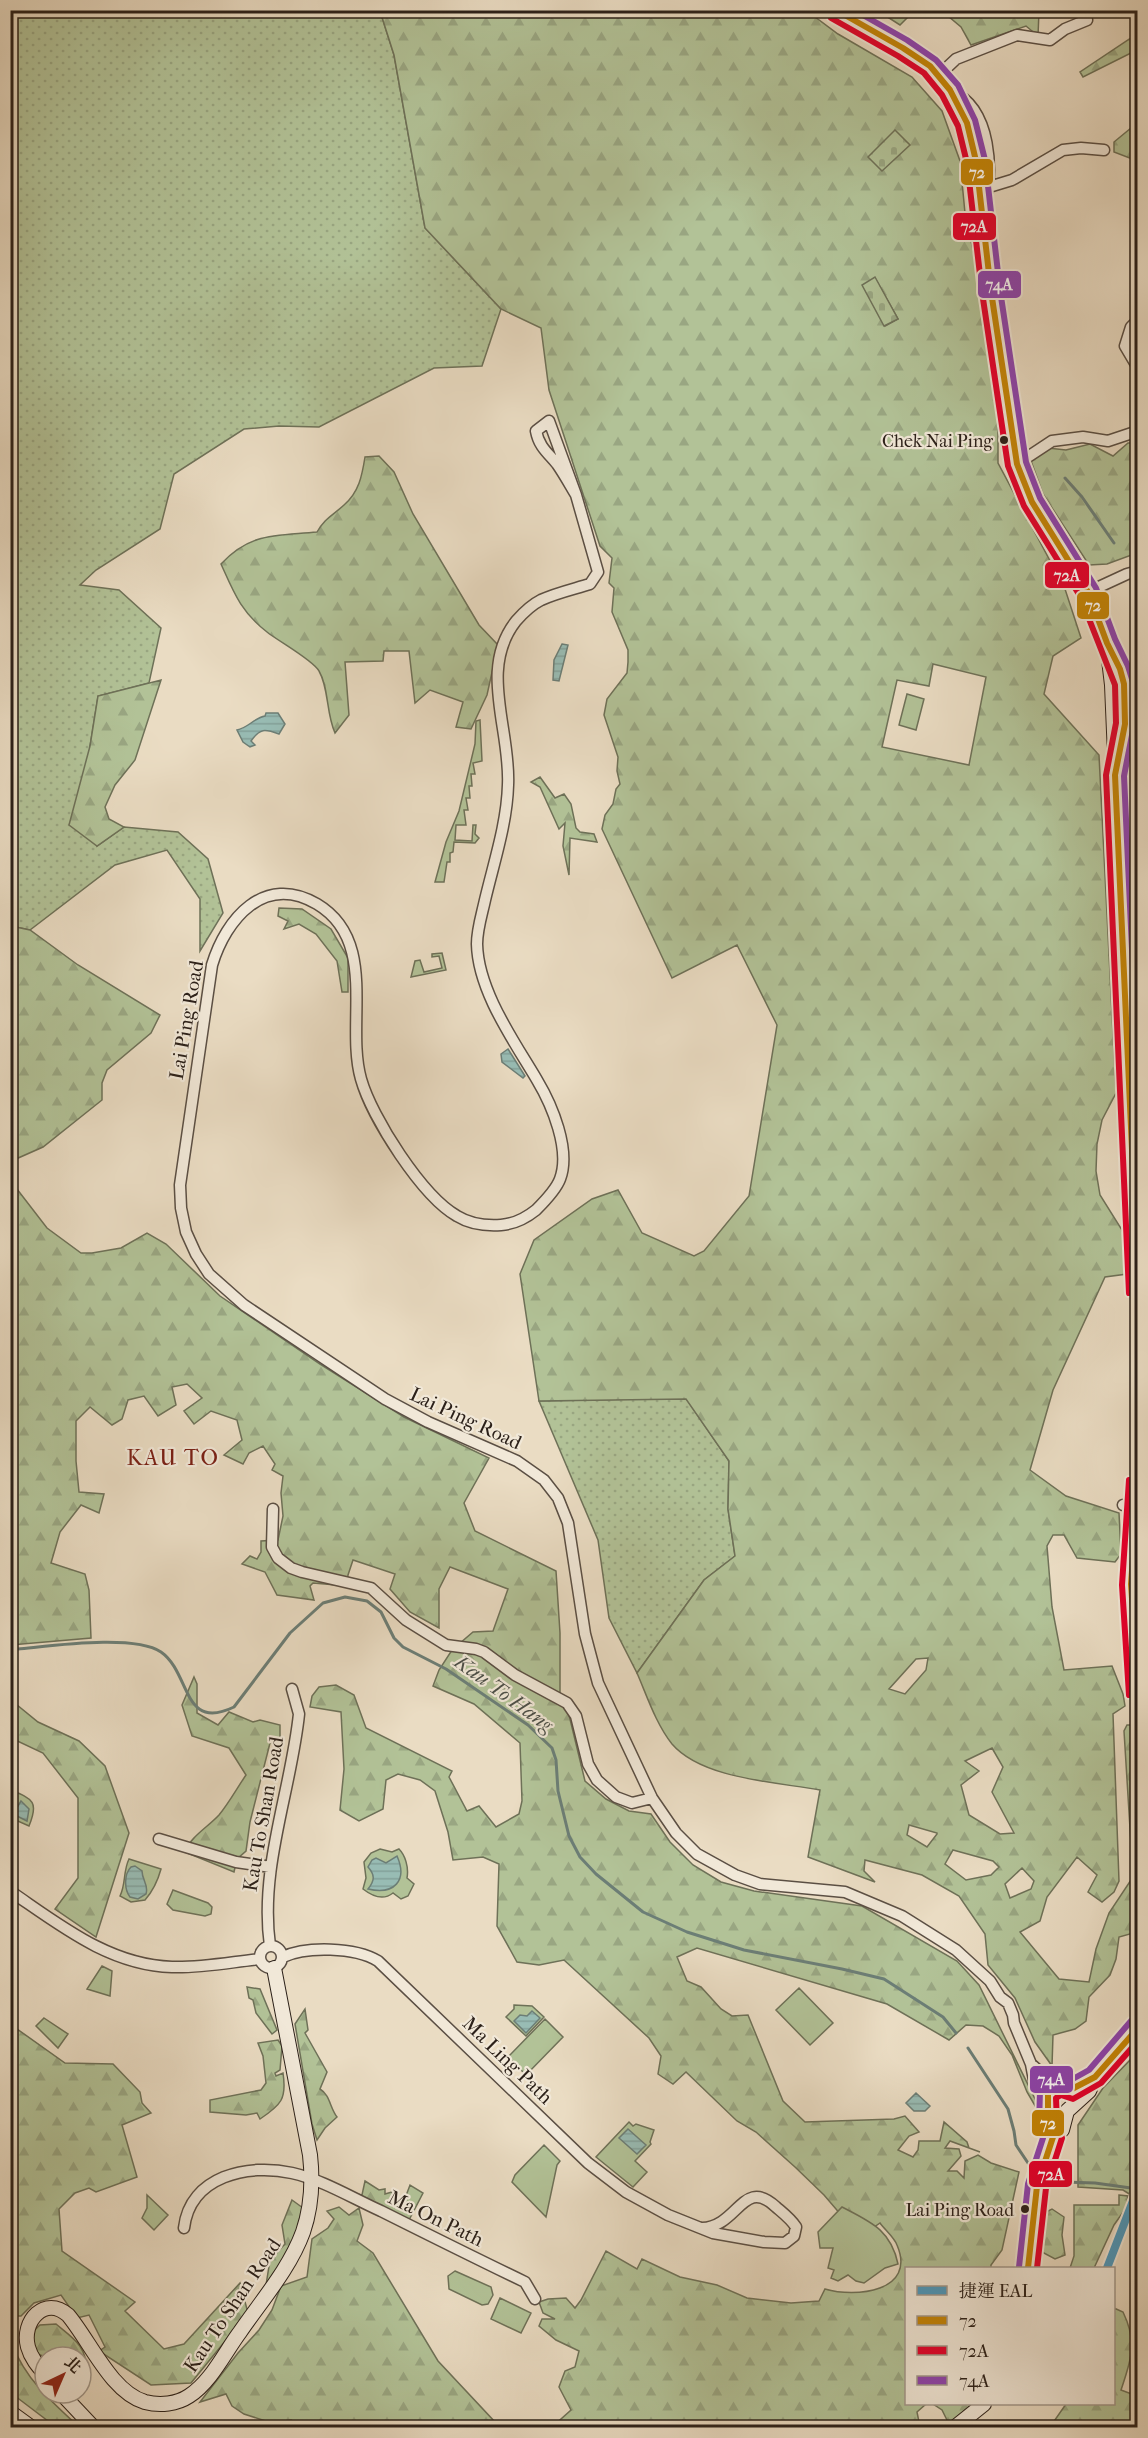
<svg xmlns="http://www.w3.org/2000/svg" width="1148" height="2438" font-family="'IM FELL French Canon','Noto Serif TC',serif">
<defs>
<pattern id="grass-dots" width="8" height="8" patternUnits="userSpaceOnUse" patternTransform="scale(1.5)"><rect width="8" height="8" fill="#b2c297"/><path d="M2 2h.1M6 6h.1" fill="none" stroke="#99a682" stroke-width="1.8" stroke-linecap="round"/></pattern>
<pattern id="forest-firs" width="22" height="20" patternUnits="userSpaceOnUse" patternTransform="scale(1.5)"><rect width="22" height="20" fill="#b2c297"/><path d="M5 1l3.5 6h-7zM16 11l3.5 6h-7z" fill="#99a682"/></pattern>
<pattern id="cemetery-stones" width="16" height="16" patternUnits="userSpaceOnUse" patternTransform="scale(1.5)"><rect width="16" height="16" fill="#b2c297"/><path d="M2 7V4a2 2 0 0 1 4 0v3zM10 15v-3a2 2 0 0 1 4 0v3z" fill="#99a682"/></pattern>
<pattern id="water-rules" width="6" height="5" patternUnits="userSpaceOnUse" patternTransform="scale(1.5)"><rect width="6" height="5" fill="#98bcb4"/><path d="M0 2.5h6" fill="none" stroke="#83a19a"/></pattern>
</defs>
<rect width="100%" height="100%" fill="#eadcc3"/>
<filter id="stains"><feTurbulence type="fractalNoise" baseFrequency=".00333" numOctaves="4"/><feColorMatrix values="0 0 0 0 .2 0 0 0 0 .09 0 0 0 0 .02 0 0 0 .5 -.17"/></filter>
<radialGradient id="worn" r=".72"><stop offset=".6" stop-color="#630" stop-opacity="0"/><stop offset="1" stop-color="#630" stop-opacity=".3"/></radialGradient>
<path fill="url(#grass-dots)" stroke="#6e7158" stroke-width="1.5" d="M10,11H380L394,55L425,228L501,309L482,366L434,368L319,427L279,426L244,429L174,474L160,529L96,570L80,585L119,590L161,628L149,683L98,696L90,746L97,846L124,827L178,832L208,859L223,913L200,951V899L167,850L115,865L30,930L11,926Z
M686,1398L729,1461L728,1509L735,1556L704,1580L637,1673L609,1618L598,1540L539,1401Z"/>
<path fill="url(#forest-firs)" stroke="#6e7158" stroke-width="1.5" fill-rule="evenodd" d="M380,11H807L838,34L912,77L942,111L960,161L965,213L991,333L998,396V463L1065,589L1081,638L1053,656L1044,694L1099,755L1116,1093L1102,1120L1097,1144L1096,1171L1100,1195L1122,1230L1126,1244L1127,1274L1105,1277L1053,1390L1030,1470L1066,1496L1119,1513L1121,1554L1115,1562L1077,1558L1064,1535H1053L1047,1546L1052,1607L1064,1670L1112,1666L1123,1694L1125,1706L1113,1714L1119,1881L1114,1892L1102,1902L1088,1892L1097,1875L1077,1857L1047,1897L1040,1921L1020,1932L1059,1979L1089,1982L1096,1949L1109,1913L1133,1877L1124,1731L1127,1725H1132L1138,1779L1137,1932L1119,1937L1116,1959L1110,1975L1089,1997L1086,2021L1075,2029L1053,2035L1052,2066L1035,2042L1015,1998L988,1965L985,1934L959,1896L922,1875L865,1860L864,1871L875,1882L808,1857L820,1790C776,1782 702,1779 672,1744C656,1724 647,1696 637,1673L704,1580L735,1556L728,1509L729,1461L686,1399L539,1401L520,1274L534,1240L592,1199L618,1190L642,1233L694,1256L704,1251L749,1196L777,1025L737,945L672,978L602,829L605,815L613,804L616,789L620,784L617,771L618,757L604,715L607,699L627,673L628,662V650L612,612L614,588L609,583L612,558L600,546L549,390L541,328L501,309L425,228L394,55ZM875,278L898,319L885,326ZM933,664L986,677L969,765L882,747L897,680L929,686ZM928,1658L926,1670L905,1694L889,1689L916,1659ZM992,1748L1003,1767L992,1792L1014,1833L1000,1834L969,1815L961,1785L979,1771L965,1761ZM909,1825L937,1833V1834L927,1847L907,1835ZM953,1850L993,1861L999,1867L991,1875L966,1880L945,1864ZM1022,1868L1034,1881L1031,1889L1010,1898L1005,1884Z
M878,11H914L900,25Z
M942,11H1039L1038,36L1026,26L971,45L961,27Z
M1137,34V50L1083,77L1080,72Z
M1131,128L1137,135V187L1134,175L1135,160L1114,152V142Z
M1128,443H1137V553L1107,564L1089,565L1043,494L1031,461L1048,448L1066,450L1090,444L1113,456Z
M379,456L394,472L413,514L479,625L498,645L487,695L471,729L456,727L463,702L430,690L415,703L409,651H384L383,661L345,662L349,715L335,733C326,713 329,688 319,671C313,660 278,641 267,632C241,612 234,593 221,564C251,532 276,536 317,532C325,518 332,516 344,505C359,492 362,476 365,457Z
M161,680L135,760L115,785L105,807L109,819L124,827L97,846L69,825L90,746L98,696Z
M540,777L555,798L564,794L571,804L576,828L580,832L594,834L597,842L570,838L569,875L563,846L565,823L559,829L540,787L531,782Z
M279,908L302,909L331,929L348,958V992H342L337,961L316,934L299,924L284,929L288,921L278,916Z
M11,926L30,930L78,965L160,1015L151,1033L107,1070L102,1083V1100L43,1147L16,1159L11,1164Z
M10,1180L47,1228L81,1253H92L121,1248L147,1233L166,1244L220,1296L320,1364L404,1417L489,1458L464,1503L475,1531L556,1571L560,1633V1696L569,1715L585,1781L606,1799L629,1811L651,1814L670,1842L693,1865L721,1882L754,1891L862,1906L957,1961L979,1985L1039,2107L1041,2116L1027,2092L1012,2055L999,2036L983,2026L966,2025L949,2040L887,2004L697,1948L677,1957L687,1981L701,1987L721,2009L732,2016L748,2015L783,2101L805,2122L894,2119L905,2116L919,2132L909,2136L898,2150L913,2157L918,2150L919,2141H940L944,2122L967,2142L969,2148L980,2152L950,2141L945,2148L959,2149L961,2156L948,2171H957L964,2178L965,2161L978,2155L991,2163L1019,2172L1002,2250L991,2265V2268H906V2404H926L917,2412L920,2427L706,2428L703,2424L691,2428L552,2427L571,2410L559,2387L565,2371L575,2367L579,2351L556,2340L539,2326L542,2319H555L543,2313L539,2302L548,2299L566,2298L575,2308L581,2300L606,2251L637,2269L642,2259L680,2277L717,2285L747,2298L791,2303L819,2301L825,2289C855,2298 917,2292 897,2245C894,2237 885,2230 880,2223L860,2237L824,2195L795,2167L756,2132L737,2121L686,2072L673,2084L658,2074L661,2056L649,2038L564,1960L539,1965L517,1962L497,1926L499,1864L483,1857L453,1860L448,1832L435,1791L420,1780L398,1774L386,1780L383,1809L359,1821L340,1810L344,1769L341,1712L310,1707L312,1696L319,1687L336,1685L354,1695L366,1728L452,1771L449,1777L467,1811L479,1806L496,1827L519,1814L522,1801L520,1743L474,1704L433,1686L439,1670L452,1650L473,1632L493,1631L508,1589L450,1567L439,1589V1628L410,1612L390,1589L395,1574L353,1560L348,1575L347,1586L313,1583L310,1586L314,1600L277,1595L265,1572L242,1564L250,1556L257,1559L261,1552V1541L278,1540L283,1516L281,1493L283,1476L272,1470L275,1464L263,1446L249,1453L243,1464L224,1455L242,1440L237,1420L211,1411L194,1424L184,1411L202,1398L187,1384L172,1387L176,1405L158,1416L144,1396L128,1400L122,1419L112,1425L90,1407L76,1421V1461L79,1492L104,1494L99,1513L81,1505L60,1532L51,1563L85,1574L89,1590L91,1638L11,1645Z
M194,1677L197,1684V1713L218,1725L229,1712L253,1722L260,1720L280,1725V1739L270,1743L250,1822L246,1851L237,1859L234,1872L185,1852C190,1837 208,1827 219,1815C229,1803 237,1788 246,1775L229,1748L192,1736L182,1705Z
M11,1700L38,1722L79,1741L105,1766L129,1833L96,1937L55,1909L78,1878V1798L43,1753L11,1738Z
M247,1987L260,1989L277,2030L272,2034L256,2013L253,2000L249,1998Z
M305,2009L308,2030L305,2033L327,2072L320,2089C330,2095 330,2108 337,2117L325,2128L317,2140L312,2124L295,2024Z
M10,2024L65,2063L113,2064L140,2092L142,2103L151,2113L122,2125L137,2177L96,2192L89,2188L75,2193L59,2209L62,2251L135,2302L125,2311L164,2349L184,2344L240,2283L248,2313L191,2383L151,2385L99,2351L105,2347L89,2315L77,2318L61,2295L34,2303L21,2316H11Z
M278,2040L282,2046L280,2070L275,2073L276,2076L283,2073C287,2099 281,2105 260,2119L257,2113L246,2115L210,2112V2100L261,2090L266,2083L263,2056L258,2043Z
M1132,2058L1138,2062V2175L1131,2195L1123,2190L1078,2187V2125L1103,2088Z
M365,2181L379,2190L385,2189V2194L392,2192L394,2201H404L410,2185L423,2193L409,2220L351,2193L362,2195Z
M1119,2195L1128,2196L1126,2208L1114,2225L1094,2268H1070L1074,2256V2205H1119Z
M292,2200L303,2208L296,2246L266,2285L270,2260L285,2244L282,2225Z
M339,2207L349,2215L359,2208L363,2225L357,2241L373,2253L438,2361L497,2424L505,2421L513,2427H306L291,2420L272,2423L244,2414L232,2406L226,2394L200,2402L238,2353L259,2330L272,2310L281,2286L307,2277L312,2239L328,2228L334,2219L327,2211Z
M1052,2209L1064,2217L1062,2235L1065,2255L1055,2259L1042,2252V2229L1046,2212Z
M1114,2308L1123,2312C1138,2343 1131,2360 1121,2390L1137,2396V2420L1131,2427H1050L1066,2404H1114Z
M56,2324C74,2339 86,2345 87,2371L81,2364L79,2354L70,2350L65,2357H47L33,2353L27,2337L40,2325Z
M11,2346H13C26,2380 53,2403 79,2427H56L11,2393Z
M933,2404H972L949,2424L942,2410Z"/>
<path fill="url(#cemetery-stones)" stroke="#6e7158" stroke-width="1.5" d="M895,130L910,145L882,171L868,157Z
M875,277L898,319L884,326L862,285Z"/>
<path fill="#b2c297" stroke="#6e7158" stroke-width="1.5" d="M907,694L924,699L916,730L899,725Z
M480,720L482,761L473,763L475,774H471L472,786H469L470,798H466L468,810H464L466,825H456L455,840L472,841L473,825H476L475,834L479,838L475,843L454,842L453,852L450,853V862H447L444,882H435L446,842L459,811L475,744L476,721Z
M442,953L446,970L411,977L415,961L420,960L424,972L442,968L439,956L432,957V954Z
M11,1790C33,1799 39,1802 29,1826L11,1818Z
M380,1849L392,1852L399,1849C405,1855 409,1867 407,1878L414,1884L408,1896L401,1899L393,1893C383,1901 372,1896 363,1889L366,1878L364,1862L371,1853Z
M129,1859L161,1869C158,1880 152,1892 145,1900L131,1902L120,1896C126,1884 123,1871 129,1859Z
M173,1890L208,1903L212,1907L211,1914L205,1916L173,1910L167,1904Z
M102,1966L112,1971L110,1996L87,1989Z
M799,1988L833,2023L810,2045L776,2010Z
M514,2005L532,2006L544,2017L526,2036L506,2017L514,2009Z
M44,2018L68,2034L58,2048L36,2026Z
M545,2019L563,2037L526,2075L508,2057Z
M629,2122L633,2126L636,2124L654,2130L650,2142L651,2144L635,2161L647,2172L633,2187L596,2157Z
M544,2145L560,2161L557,2165L546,2217L512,2182L515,2175Z
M147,2195L168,2215L154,2230L142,2218L147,2208Z
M842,2207C871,2222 891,2230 898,2264L885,2268L864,2283L856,2281L848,2275L838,2281L831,2278L834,2270L828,2268L833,2248H820L818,2232Z
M455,2271L491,2287L493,2295L488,2304L482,2305L449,2289L448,2276Z
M500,2298L531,2313L521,2333L491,2319Z"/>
<path fill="url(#water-rules)" stroke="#6c7e76" stroke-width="1.5" d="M562,644L568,645L559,681L553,680L554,660Z
M266,713H278L285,724L279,734C265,729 260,728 251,741L255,745L250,747L243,742L237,730C248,728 254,718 265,716Z
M508,1049L525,1076L523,1078L502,1062L501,1054Z
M21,1801L29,1809L27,1821L11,1813L13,1804L18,1806Z
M397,1856C408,1881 394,1895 368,1889C375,1880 375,1875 368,1867L372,1860L376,1858L386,1863Z
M135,1866L142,1871C142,1880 149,1885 146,1894L138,1899L130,1897C124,1889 124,1874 131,1867Z
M532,2011L540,2018L526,2033L514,2021L520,2015L527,2016Z
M916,2093L930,2106L925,2111H914L906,2103Z
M628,2129L646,2145L637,2154L619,2138Z"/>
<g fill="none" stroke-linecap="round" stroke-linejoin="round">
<path stroke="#6c7e76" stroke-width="3" d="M1065,478L1082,497L1114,543
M10,1653L18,1649C51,1646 134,1634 161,1652C191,1673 182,1732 234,1707L290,1633L323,1603L345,1597L367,1601L381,1612L394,1638L403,1647L446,1669L528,1725L552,1748L556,1760L558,1791L569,1836L580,1857L596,1874L643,1912L687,1932L744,1950L842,1969L884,1979L943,2017L956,2033
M968,2048L1008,2109L1014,2131L1016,2145L1028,2163
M1064,2182L1095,2183L1138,2189"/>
<defs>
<path id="street" d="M939,75L956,59L1017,35L1050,40L1065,29L1087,20
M950,90C993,109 993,172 984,210
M989,187L1012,180L1063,150L1081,148L1104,150
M1138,320L1131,327L1125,346L1138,368
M1017,464L1052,441L1083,437L1108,441L1138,431
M576,495C570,485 564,474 557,464C548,453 539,447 536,431L549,421L576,495L598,572L590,584C574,589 556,593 541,600C531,605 523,613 516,621C478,669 511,730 508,785C507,823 494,862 485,900C482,914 477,929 477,944C478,991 514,1041 537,1080C552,1105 571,1150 560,1179C556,1190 544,1202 536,1210C526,1218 514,1224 501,1225C486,1226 470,1224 457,1216C422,1196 372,1118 361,1079C345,1023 379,941 317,904C264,873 226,919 212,965L180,1185L181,1208L186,1232L196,1254L209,1274L244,1305L385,1399L428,1422L517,1461L544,1480L558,1498L568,1523L585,1634L598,1683L652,1798L676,1833L697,1854L735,1875L760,1884L845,1892L902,1916L956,1950L990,1981L1000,1997L1008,2003L1013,2015L1014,2023L1031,2064L1034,2080L1046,2097
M1088,592L1127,574L1138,571
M1110,648C1130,687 1127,713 1119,755
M1123,1505L1136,1506
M273,1509L272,1547L278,1558L291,1568L302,1572L371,1588L406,1620L446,1645L476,1649L484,1652L515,1675L567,1703L576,1716L588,1764L597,1780L616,1797L632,1803L652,1798
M159,1839L236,1862L271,1867
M10,1891C60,1925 109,1965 172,1967C201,1968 231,1962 260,1959
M260 1957a11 11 0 1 1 22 0a11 11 0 1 1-22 0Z
M270,1946C259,1868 291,1791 299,1714L292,1689
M283,1957C306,1946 355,1947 378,1961L588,2163L626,2192L668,2215L713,2233L764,2242L785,2243L794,2236L796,2227C791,2219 783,2213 776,2207C743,2176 738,2227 702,2228
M1031,2064L1056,2086
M184,2228C190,2176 248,2163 292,2173C323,2180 352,2198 381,2211C429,2235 477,2259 525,2282L535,2299"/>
<path id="secondary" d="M835,10L903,48L930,66L950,90L967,123L976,161L991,291L1017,464L1032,502L1088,592L1099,617L1107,643L1112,685L1138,1293
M1138,1481L1131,1584L1138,1694
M1053,2137C1046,2123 1049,2123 1049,2109C1049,2097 1043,2085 1064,2086L1072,2092L1074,2102
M1028,2268L1037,2186L1053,2137L1062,2130L1067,2111L1089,2091L1095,2077L1138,2027
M45,2374C38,2366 31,2358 28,2347C21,2321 45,2295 68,2315C90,2341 111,2392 145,2402C160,2406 177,2404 189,2396C211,2382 225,2352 240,2332C262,2300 290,2268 303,2232C312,2206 313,2182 310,2155L274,1968
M61,2393L94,2428
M10,2412L32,2428
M954,2428L984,2404"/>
</defs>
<use href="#street" stroke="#5b4f44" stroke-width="13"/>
<use href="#secondary" stroke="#2b2019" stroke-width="16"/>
<use href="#street" stroke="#f1e8d8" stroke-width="10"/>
<use href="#secondary" stroke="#f1e8d8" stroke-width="14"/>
<defs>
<path id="bus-1" d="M836,10L903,48L930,66L950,90L967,123L976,161L991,291L1017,464L1032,502L1088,592L1107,643L1120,669L1124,684L1125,724L1115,775L1138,1282
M1138,1488L1131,1584L1138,1686
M1028,2268L1037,2186L1053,2137L1048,2125V2094L1056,2086H1064L1070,2090L1095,2077L1138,2028"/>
<path id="bus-2" d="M831,18L898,56L924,73L942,95L958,126L967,163L982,292L1008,466L1024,506L1080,596L1115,685L1116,723L1106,775L1129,1293
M1129,1695L1122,1585L1129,1480
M1037,2268L1046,2188L1062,2138L1057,2124L1056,2098L1061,2095L1073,2099L1101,2083L1138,2041"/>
<path id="bus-3" d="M854,10L907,40L936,60L958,85L975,120L985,160L1000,290L1026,462L1040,498L1096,588L1115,639L1128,666L1133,682L1134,725L1124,776L1138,1079
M1019,2267L1028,2184L1043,2138L1039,2126L1040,2090L1053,2078L1065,2077L1071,2080L1089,2070L1131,2021"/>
</defs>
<use href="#bus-1" stroke="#f1e8d8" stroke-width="10"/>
<use href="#bus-2" stroke="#f1e8d8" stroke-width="10"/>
<use href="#bus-3" stroke="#f1e8d8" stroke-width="10"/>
<use href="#bus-1" stroke="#c48406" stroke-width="6"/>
<use href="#bus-2" stroke="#e4002b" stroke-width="6"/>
<use href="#bus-3" stroke="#8e44ad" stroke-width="6"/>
<defs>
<path id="metro-1" d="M1107,2268L1138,2188"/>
</defs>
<use href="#metro-1" stroke="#f1e8d8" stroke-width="12"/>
<use href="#metro-1" stroke="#4b99bf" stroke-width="8"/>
</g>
<g fill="#2b2019" stroke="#f1e8d8" stroke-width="2">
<circle cx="1004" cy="440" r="5"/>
<circle cx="1025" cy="2209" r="5"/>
</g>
<g text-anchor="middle" stroke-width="4.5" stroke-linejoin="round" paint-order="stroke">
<g font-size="18" fill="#2b2019" stroke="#f1e8d8" text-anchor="end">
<text x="993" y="447">Chek Nai Ping</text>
<text x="1014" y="2216">Lai Ping Road</text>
</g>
<g font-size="20" fill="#2b2019" stroke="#f1e8d8">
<text transform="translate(186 1020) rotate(-80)" y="7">Lai Ping Road</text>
<text transform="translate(466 1418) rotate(25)" y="7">Lai Ping Road</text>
<text transform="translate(263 1814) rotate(-80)" y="7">Kau To Shan Road</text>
<text transform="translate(508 2060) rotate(44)" y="7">Ma Ling Path</text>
<text transform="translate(436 2218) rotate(26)" y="7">Ma On Path</text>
<text transform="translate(232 2305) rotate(-56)" y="7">Kau To Shan Road</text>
</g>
<g font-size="21" font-style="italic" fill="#4c4f48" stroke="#f1e8d8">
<text transform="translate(504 1693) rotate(36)" y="7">Kau To Hang</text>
</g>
<g font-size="22" letter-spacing="1.5" fill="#7a1f14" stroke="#f1e8d8">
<text x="173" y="1465">KAU TO</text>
</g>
</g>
<g stroke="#f1e8d8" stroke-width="2">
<rect x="960" y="158" width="34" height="28" rx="6" fill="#c48406"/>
<rect x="952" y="212" width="45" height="29" rx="6" fill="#e4002b"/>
<rect x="977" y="270" width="45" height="29" rx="6" fill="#8e44ad"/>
<rect x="1044" y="561" width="46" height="28" rx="6" fill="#e4002b"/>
<rect x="1076" y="591" width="34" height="29" rx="6" fill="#c48406"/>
<rect x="1029" y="2065" width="45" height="29" rx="6" fill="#8e44ad"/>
<rect x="1031" y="2109" width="34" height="28" rx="6" fill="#c48406"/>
<rect x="1028" y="2160" width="45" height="28" rx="6" fill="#e4002b"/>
</g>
<g font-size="16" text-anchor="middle" font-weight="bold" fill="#fff">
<text x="977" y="178">72</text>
<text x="974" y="232">72A</text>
<text x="999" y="290">74A</text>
<text x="1067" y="581">72A</text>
<text x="1093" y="611">72</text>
<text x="1051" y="2085">74A</text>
<text x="1048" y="2129">72</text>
<text x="1051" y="2180">72A</text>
</g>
<rect width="1148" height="2438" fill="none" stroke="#eadcc3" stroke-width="36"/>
<rect x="12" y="12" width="1124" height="2414" fill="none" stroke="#2b2019" stroke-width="3"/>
<rect x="18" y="18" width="1112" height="2402" fill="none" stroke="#2b2019" stroke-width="1.5"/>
<rect x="905" y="2267" width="210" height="138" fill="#f1e8d8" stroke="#a2988c" stroke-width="1.5"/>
<rect x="917" y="2286" width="30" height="9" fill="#4b99bf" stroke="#a2988c" stroke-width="1.5"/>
<text x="959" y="2297" font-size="18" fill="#2b2019">捷運 EAL</text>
<rect x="917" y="2316" width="30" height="9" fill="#c48406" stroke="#a2988c" stroke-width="1.5"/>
<text x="959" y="2327" font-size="18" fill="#2b2019">72</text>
<rect x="917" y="2346" width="30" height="9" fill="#e4002b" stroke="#a2988c" stroke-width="1.5"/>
<text x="959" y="2357" font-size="18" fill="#2b2019">72A</text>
<rect x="917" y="2376" width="30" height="9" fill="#8e44ad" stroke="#a2988c" stroke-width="1.5"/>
<text x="959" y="2387" font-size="18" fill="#2b2019">74A</text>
<g transform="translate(63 2375) rotate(44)"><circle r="28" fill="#f1e8d8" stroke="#a2988c" stroke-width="1.5"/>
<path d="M0-4.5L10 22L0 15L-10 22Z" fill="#8f2418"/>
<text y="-9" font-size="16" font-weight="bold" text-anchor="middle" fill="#2b2019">北</text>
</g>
<rect width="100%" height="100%" filter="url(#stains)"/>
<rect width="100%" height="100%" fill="url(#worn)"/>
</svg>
